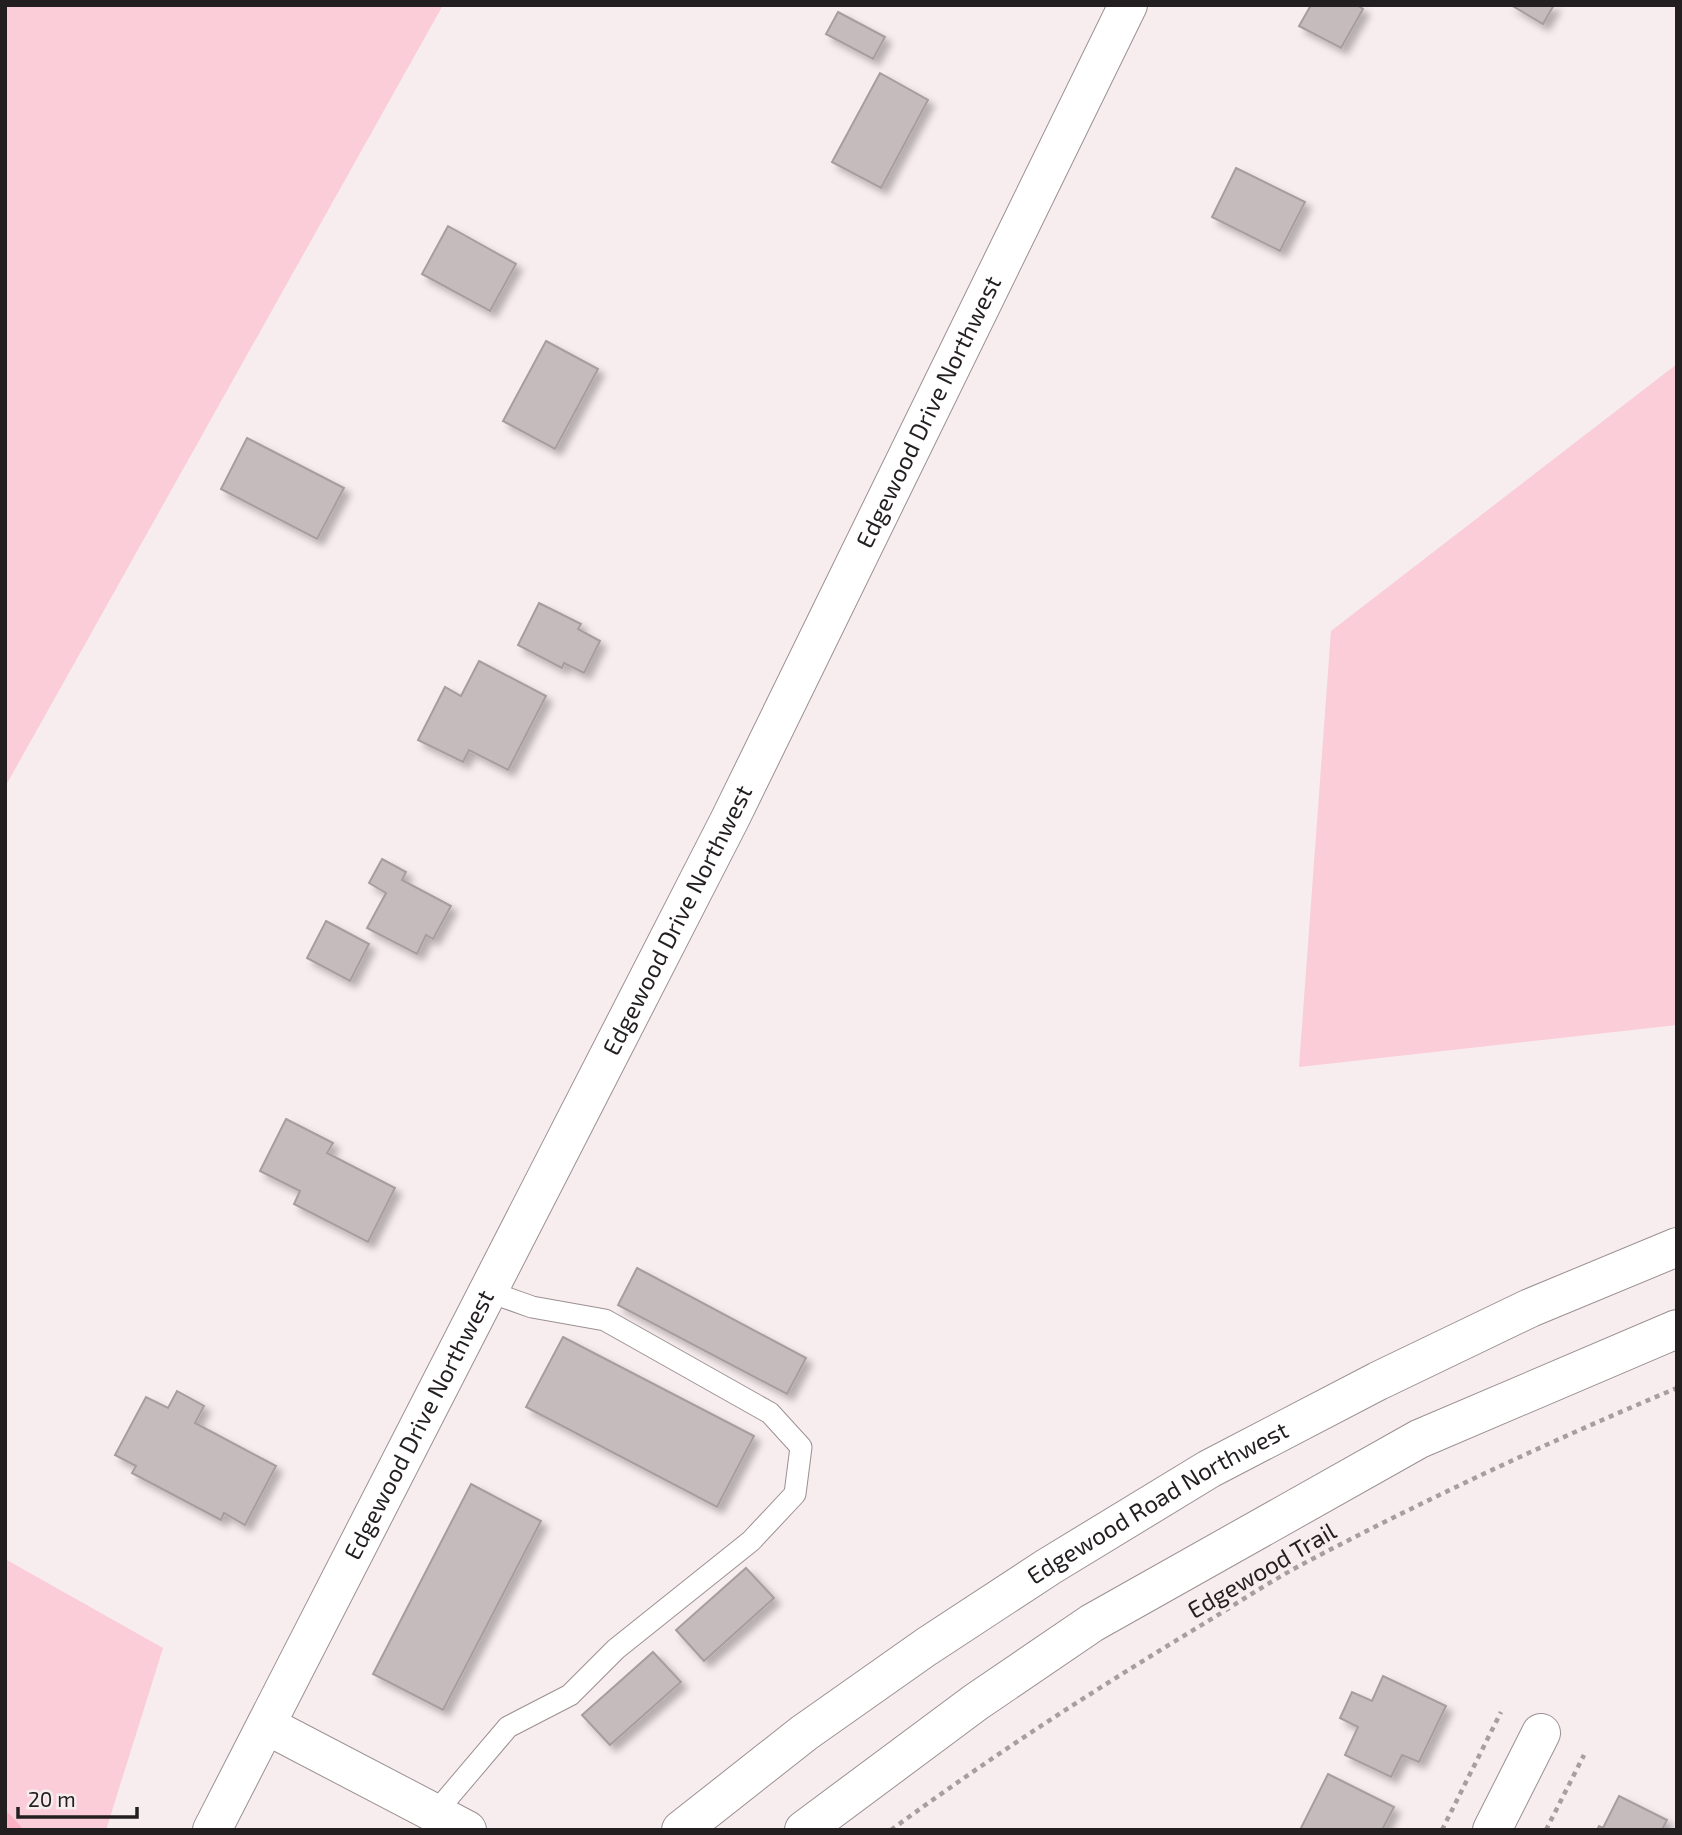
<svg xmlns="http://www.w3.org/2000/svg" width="1682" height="1835" font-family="'Exo 2',sans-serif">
<defs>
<filter id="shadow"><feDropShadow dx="6" dy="6" stdDeviation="3.5" flood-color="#0004"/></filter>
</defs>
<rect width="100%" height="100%" fill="#f7ecee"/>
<path fill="#facdd8" d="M5,5H443L5,787Z
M1677,364V1025L1299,1067L1331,631Z
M5,1559L163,1648L106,1830H5Z"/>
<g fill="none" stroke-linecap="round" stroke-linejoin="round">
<path stroke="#feb0c5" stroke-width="12" d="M5,1818L16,1830"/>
</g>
<path fill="#c5babc" stroke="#a79d9f" stroke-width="2" filter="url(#shadow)" d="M1311,5H1357L1363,9L1341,48L1299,26Z
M1511,5H1554L1543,24Z
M838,12L885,37L873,59L826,34Z
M880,73L928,100L881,188L832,162Z
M1236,168L1305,202L1280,251L1212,217Z
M448,226L516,264L490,311L422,274Z
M546,341L598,369L555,449L503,421Z
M247,438L344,488L317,539L221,489Z
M539,603L581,624L578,629L600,641L584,673L564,663L562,668L518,645Z
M479,661L546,696L508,770L469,750L463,762L418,740L445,687L461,696Z
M382,859L406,872L402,880L451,906L433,939L426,935L417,954L367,928L386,893L369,883Z
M326,921L369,944L350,981L307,958Z
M286,1119L333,1143L327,1153L395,1188L368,1242L294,1204L300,1191L260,1171Z
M637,1268L806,1358L787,1394L618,1305Z
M563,1337L754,1436L717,1507L526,1407Z
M177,1391L204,1406L195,1423L276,1466L245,1525L224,1513L221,1520L132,1473L136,1466L115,1455L146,1397L168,1408Z
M471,1484L541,1521L443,1710L373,1674Z
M746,1568L774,1598L704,1661L676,1630Z
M653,1652L681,1682L610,1745L582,1715Z
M1383,1676L1446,1706L1419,1762L1402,1755L1391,1777L1345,1755L1358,1727L1340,1718L1352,1692L1372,1701Z
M1328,1774L1394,1807L1382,1830H1300Z
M1619,1796L1667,1820L1662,1830H1597L1599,1826L1603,1828Z"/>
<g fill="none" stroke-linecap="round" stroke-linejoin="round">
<defs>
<path id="service" d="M435,1813L508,1727L570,1695L616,1649L751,1541L795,1494L801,1447L770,1413L605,1320L532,1307L487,1291"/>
<g id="minor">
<path d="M266,1725L467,1830"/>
<path id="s1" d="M212,1830L730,819L1128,5"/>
<path d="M1492,1830L1541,1733"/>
</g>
<g id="primary">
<path id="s2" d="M681,1830L804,1733L926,1647L1048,1567L1209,1469L1378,1381L1530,1308L1677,1247"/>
<path d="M804,1830L976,1702L1092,1623L1419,1439L1677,1329"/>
</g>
</defs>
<use href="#service" stroke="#9b9092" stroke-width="23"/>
<use href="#minor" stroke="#9b9092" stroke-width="40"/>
<use href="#primary" stroke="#9b9092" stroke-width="40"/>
<path stroke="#a69ea0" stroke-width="4.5" stroke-dasharray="5 5" stroke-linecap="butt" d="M891,1830C989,1758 1091,1692 1195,1629C1230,1608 1264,1585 1299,1566C1422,1501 1548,1442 1677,1388
M1442,1830L1501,1712
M1546,1830L1584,1755"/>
<use href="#service" stroke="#fff" stroke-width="21"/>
<use href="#minor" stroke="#fff" stroke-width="38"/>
<use href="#primary" stroke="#fff" stroke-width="38"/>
</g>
<g text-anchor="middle" stroke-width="7" stroke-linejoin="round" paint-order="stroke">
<g font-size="24" fill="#231f20" stroke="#f7ecee">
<text dy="8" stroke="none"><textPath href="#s1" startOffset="1589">Edgewood Drive Northwest</textPath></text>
<text dy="8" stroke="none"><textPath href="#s1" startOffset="1022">Edgewood Drive Northwest</textPath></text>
<text dy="8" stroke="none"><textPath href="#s1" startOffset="455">Edgewood Drive Northwest</textPath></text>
<text dy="8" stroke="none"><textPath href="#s2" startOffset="579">Edgewood Road Northwest</textPath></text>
<text transform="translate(1262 1571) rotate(-30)" y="8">Edgewood Trail</text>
</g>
</g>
<rect width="1682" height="1835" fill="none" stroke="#231f20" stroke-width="14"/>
<path d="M18 1807v10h119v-10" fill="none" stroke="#231f20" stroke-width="3.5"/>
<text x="28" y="1807" font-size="21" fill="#231f20" stroke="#f7ecee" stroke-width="5" paint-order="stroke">20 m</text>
</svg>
